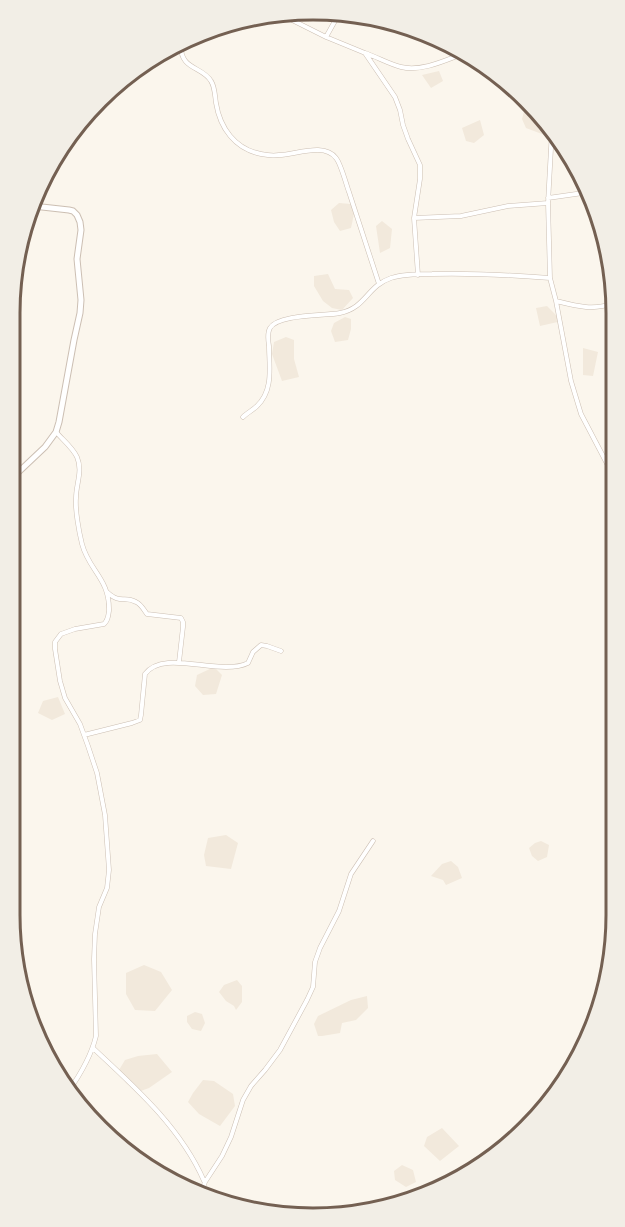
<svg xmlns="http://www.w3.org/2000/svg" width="625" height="1227" font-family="Lato,sans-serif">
<rect width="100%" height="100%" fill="#fbf6ed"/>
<path fill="#f2e9dc" d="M439,71L443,81L431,88L422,75Z
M527,100L563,142L526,128L522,119Z
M480,120L484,135L474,143L466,141L462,128Z
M339,203L351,204L354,214L351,228L340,231L334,222L331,210Z
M382,221L392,229L390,248L380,253L376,226Z
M328,274L335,289L349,290L353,298L342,310L332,308L323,301L314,286V276Z
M547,306L562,321L540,326L536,308Z
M345,317L351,319V329L348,340L335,342L331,331L334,323Z
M286,337L294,340V359L299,377L282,381L272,354L274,342Z
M583,348L598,352L593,376L583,375Z
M214,667L222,675L216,694L203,695L195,686L197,675Z
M58,697L65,714L52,720L38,713L43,701Z
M226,835L238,843L231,869L206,866L204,855L208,838Z
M541,841L549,845L547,857L538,861L532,856L529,848L535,843Z
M451,861L458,867L462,878L446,885L443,880L431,876L442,864Z
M144,965L161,972L172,990L155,1011L135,1010L126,994V973Z
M237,980L242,986V1002L236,1010L234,1006L226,1001L219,992L224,985Z
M367,996L368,1008L356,1020L342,1023L340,1033L322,1036H318L314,1024L318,1016L351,1000Z
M195,1012L202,1014L205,1023L201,1031L192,1029L187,1022V1016Z
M157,1054L172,1072L149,1088L138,1092L126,1083L119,1070L125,1060L138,1056Z
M203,1080L214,1081L233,1094L235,1106L220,1126L199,1114L188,1102L193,1093Z
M442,1128L459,1146L440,1161L424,1146L427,1137Z
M402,1165L413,1170L416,1182L406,1187L395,1180L394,1171Z"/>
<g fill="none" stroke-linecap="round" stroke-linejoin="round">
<defs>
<path id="minor" d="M284,16L326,37L365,53L395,97L400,110L403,125L408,139L420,165V179L414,218L418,275
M326,37L340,12
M181,45C180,70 202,66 211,81C215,87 215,97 216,103C220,128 235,149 261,154C266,155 273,156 279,155C295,155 324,142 336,158C341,164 346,184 349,192C359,223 369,253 379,284
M365,53C377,57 389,64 401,67C422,72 446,60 465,53
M552,130L548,203L550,278L556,301L571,381L581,414L614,477
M548,198L590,192
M414,218L461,216L508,206L548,203
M556,301C576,306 594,311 613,303
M243,417C247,413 253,410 257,406C274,390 269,366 269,346C268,340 267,333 270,328C278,314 325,316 340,313C366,308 367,286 391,278C403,274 419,274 432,274C471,273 511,275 550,278
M56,432C63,440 73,448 77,457C83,471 76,484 76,498C75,510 79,532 82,544C89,571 110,579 109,611C108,617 108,620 104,624L75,629L61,634L55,642V649L60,681L65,698L80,724L88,746L97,773L105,815L109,870L107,888L99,907L95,934L94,959L96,1036C91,1057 80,1075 68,1092
M107,592C121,605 124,595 136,602C141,604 144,610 147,614L181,618L183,622V627L179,662
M84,735L132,723L140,720L141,715L145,674C164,648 219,677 248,663L253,652L261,645L267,646L281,651
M93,1048C135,1087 181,1128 204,1181
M201,1193L205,1182L222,1156L231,1137L243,1100L251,1086L265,1070L280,1050L307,1000L313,987L315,962L320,948L339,911L351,874L373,841"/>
<path id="tertiary" d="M9,481L45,447L56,432L59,422L74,340L80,313L81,300L77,259L81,230L80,222L77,215L73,211L69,210L33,206"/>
</defs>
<use href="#minor" stroke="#ccbfb3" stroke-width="5"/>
<use href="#tertiary" stroke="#ccbfb3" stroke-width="7"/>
<use href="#minor" stroke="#fff" stroke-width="4"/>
<use href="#tertiary" stroke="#fff" stroke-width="5"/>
</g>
<path d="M0 0H625V1227H0ZM313 20H313A293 293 0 0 1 606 313V915A293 293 0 0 1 313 1208H313A293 293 0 0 1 20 915V313A293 293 0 0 1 313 20Z" fill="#f2eee6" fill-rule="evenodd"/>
<path fill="none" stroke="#746052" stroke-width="3" d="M313 20H313A293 293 0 0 1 606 313V915A293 293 0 0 1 313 1208H313A293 293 0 0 1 20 915V313A293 293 0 0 1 313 20Z"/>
</svg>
